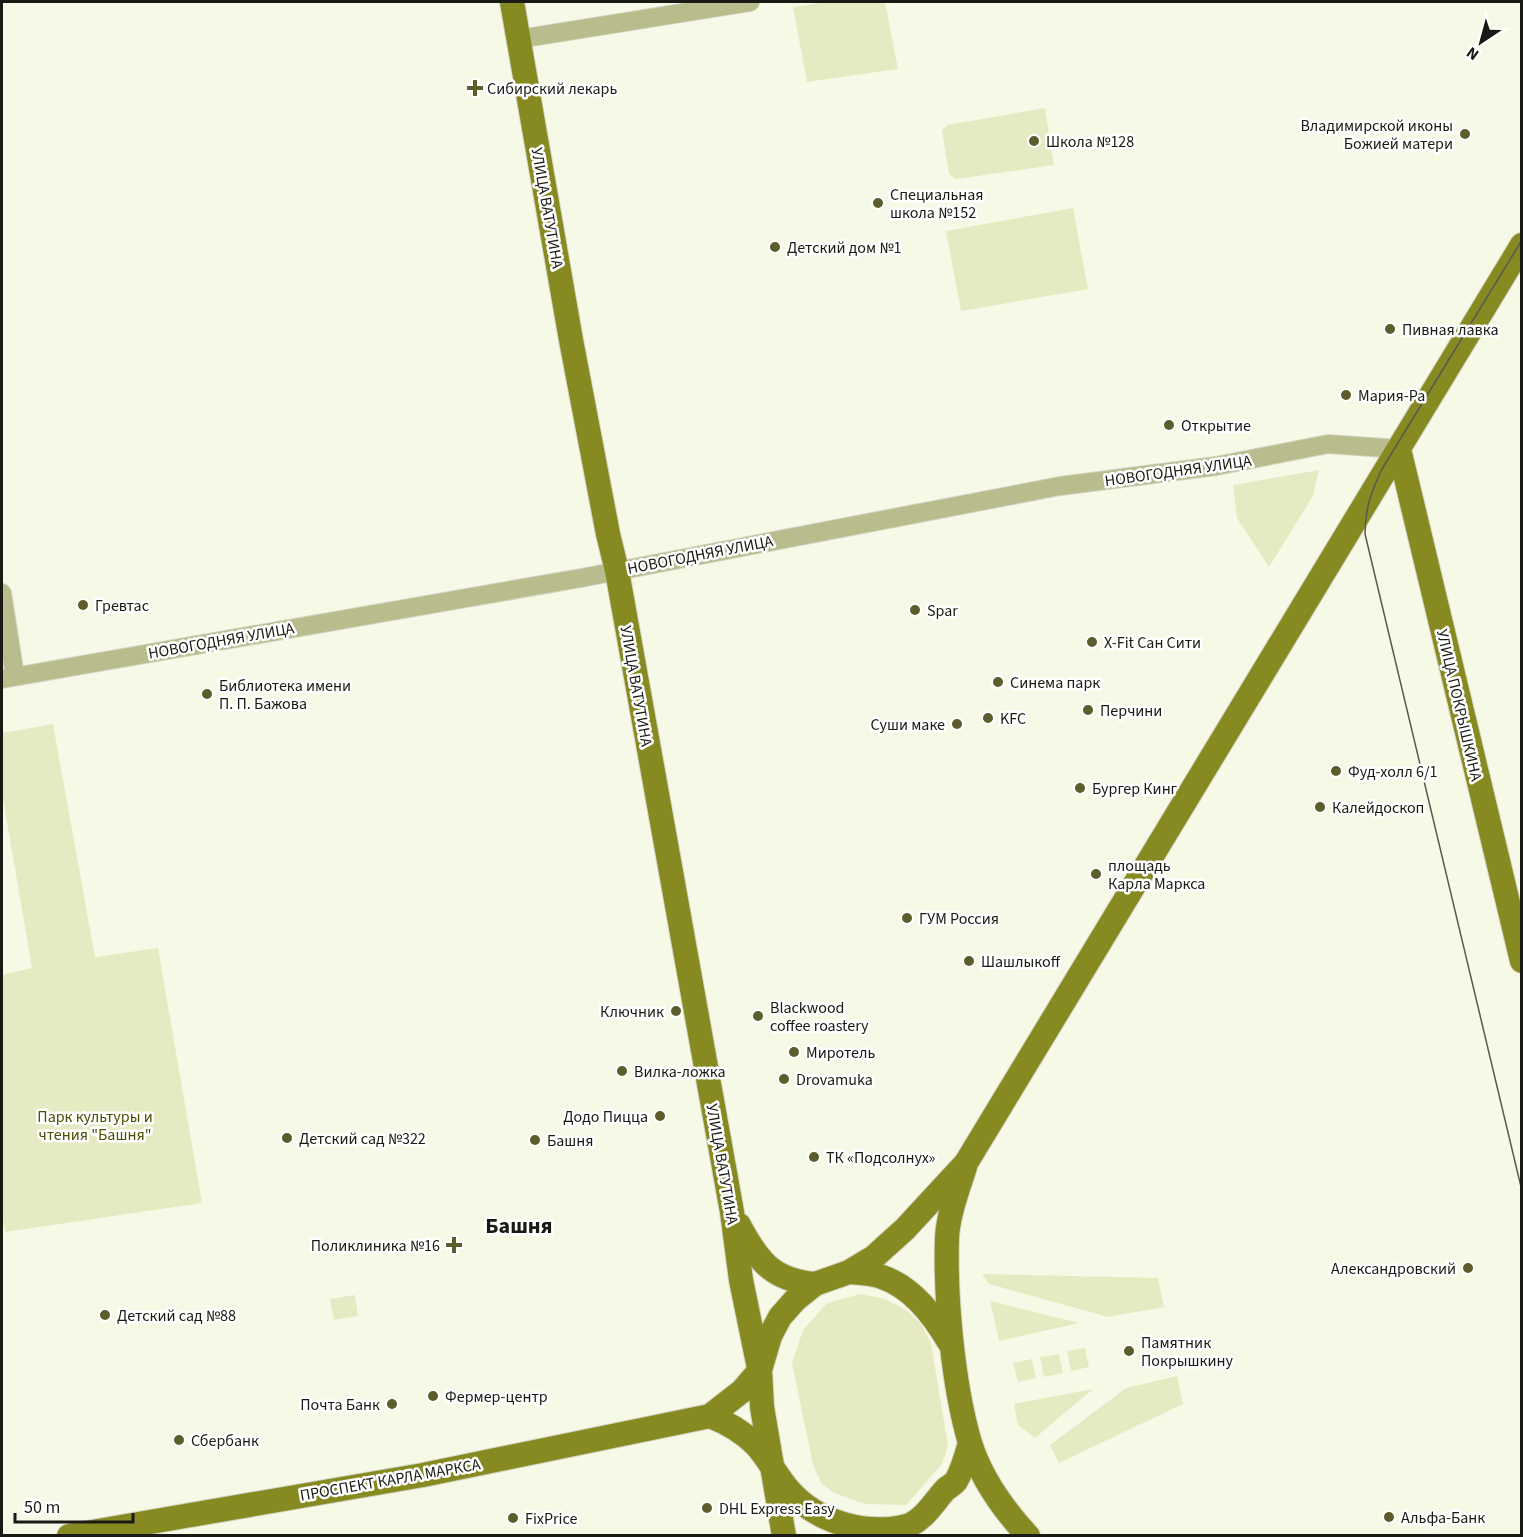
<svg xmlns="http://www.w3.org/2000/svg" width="1523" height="1537" font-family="'Source Sans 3',sans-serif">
<rect width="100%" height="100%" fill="#f7f9e7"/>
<path fill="#e6eac3" d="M828,2H885L898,69L807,82L793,7Z
M1045,108L1054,165L956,179L949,174L942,130L948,125Z
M1073,208L1088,289L961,311L946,231Z
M1319,470L1313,496L1269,567L1237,518L1233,485Z
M53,724L95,957L158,948L202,1203L5,1232L2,1215V975L32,968L2,793V733Z
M982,1274L1158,1278L1164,1307L1108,1317L989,1284Z
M861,1294L885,1299L906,1310L921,1324L931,1343L948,1446L942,1464L906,1505L865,1504L834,1493L821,1483L813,1465L792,1363L803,1330L827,1303Z
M355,1295L358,1316L334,1320L330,1299Z
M990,1301L1079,1323L999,1341Z
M1085,1348L1089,1367L1071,1371L1067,1351Z
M1059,1354L1063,1373L1044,1377L1040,1357Z
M1032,1359L1036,1378L1018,1382L1013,1363Z
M1177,1376L1183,1404L1059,1463L1050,1445L1126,1388Z
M1093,1389L1035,1438L1018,1425L1014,1404Z"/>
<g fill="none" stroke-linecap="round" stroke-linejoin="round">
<defs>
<path id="minor" d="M519,39L750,2
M2,593L15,676
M2,679L581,578L1060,486L1216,466L1328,444L1399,449"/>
<path id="major" d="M512,2L571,340L608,534L617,571L732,1212L741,1280L759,1368
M1399,449L1522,961
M965,1167C958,1189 948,1215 947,1238C945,1298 953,1385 970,1443C981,1478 1003,1509 1028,1536
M739,1225C758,1261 772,1280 815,1284
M849,1272C860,1273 872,1273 882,1277C912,1287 934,1316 949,1342
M710,1416C728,1423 742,1431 756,1445C768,1458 776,1475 788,1489C817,1523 868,1537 910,1525C926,1517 934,1502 945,1490C949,1486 953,1485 956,1481C963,1469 966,1456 970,1443
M69,1536L423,1475L710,1416L742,1391L760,1370
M784,1536L762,1407L760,1370L770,1336L780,1317L795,1300L815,1284L849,1272L874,1257L905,1229L966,1163L1522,245"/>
</defs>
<use href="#minor" stroke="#d4d5c5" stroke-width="20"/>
<use href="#major" stroke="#d4d5c5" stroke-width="26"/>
<use href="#minor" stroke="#b9bd8d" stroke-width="18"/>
<use href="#major" stroke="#868a21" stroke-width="24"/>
<path stroke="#58594f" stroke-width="1.5" d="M1522,240L1382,469C1371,492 1365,509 1365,534L1522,1191"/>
</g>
<g fill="#5b5e2b" stroke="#fff" stroke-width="2">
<path d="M472 79h6v6h6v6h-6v6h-6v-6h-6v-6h6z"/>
<circle cx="1465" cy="134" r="6"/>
<circle cx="1034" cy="141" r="6"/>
<circle cx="878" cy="203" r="6"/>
<circle cx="775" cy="247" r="6"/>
<circle cx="1390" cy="329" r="6"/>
<circle cx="1346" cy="395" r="6"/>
<circle cx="1169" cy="425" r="6"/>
<circle cx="83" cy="605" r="6"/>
<circle cx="915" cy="610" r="6"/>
<circle cx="1092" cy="642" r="6"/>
<circle cx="998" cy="682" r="6"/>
<circle cx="207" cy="694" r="6"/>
<circle cx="1088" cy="710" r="6"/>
<circle cx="988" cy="718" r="6"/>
<circle cx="957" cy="724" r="6"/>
<circle cx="1336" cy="771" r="6"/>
<circle cx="1080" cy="788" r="6"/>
<circle cx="1320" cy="807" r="6"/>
<circle cx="1096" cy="874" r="6"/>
<circle cx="907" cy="918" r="6"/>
<circle cx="969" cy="961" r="6"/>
<circle cx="676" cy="1011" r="6"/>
<circle cx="758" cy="1016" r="6"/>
<circle cx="794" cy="1052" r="6"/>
<circle cx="622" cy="1071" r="6"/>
<circle cx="784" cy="1079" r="6"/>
<circle cx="660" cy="1116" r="6"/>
<circle cx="287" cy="1138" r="6"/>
<circle cx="535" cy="1140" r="6"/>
<circle cx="814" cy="1157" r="6"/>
<path d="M451 1236h6v6h6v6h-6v6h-6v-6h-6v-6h6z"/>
<circle cx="1468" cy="1268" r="6"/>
<circle cx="105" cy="1315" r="6"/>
<circle cx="1129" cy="1351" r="6"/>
<circle cx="433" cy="1396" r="6"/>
<circle cx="392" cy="1404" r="6"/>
<circle cx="179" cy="1440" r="6"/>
<circle cx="707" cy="1508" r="6"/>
<circle cx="1389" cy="1517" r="6"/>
<circle cx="513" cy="1518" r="6"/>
</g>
<g text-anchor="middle" stroke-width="5" stroke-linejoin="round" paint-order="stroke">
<g font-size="16" fill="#1a1a14" stroke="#fff" text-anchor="start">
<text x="487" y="94">Сибирский лекарь</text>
<text x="1453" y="131" text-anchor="end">Владимирской иконы<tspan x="1453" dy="18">Божией матери</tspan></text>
<text x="1046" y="147">Школа №128</text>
<text x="890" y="200">Специальная<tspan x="890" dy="18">школа №152</tspan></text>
<text x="787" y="253">Детский дом №1</text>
<text x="1402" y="335">Пивная лавка</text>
<text x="1358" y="401">Мария-Ра</text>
<text x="1181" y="431">Открытие</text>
<text x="95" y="611">Гревтас</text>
<text x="927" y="616">Spar</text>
<text x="1104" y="648">X-Fit Сан Сити</text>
<text x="1010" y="688">Синема парк</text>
<text x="219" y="691">Библиотека имени<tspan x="219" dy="18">П. П. Бажова</tspan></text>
<text x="1100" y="716">Перчини</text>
<text x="1000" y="724">KFC</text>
<text x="945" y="730" text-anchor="end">Суши маке</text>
<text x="1348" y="777">Фуд-холл 6/1</text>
<text x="1092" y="794">Бургер Кинг</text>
<text x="1332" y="813">Калейдоскоп</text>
<text x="1108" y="871">площадь<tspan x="1108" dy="18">Карла Маркса</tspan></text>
<text x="919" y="924">ГУМ Россия</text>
<text x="981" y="967">Шашлыкоff</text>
<text x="770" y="1013">Blackwood<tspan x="770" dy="18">coffee roastery</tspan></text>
<text x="664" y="1017" text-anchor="end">Ключник</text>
<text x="806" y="1058">Миротель</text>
<text x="634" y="1077">Вилка-ложка</text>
<text x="796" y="1085">Drovamuka</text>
<text x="648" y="1122" text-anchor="end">Додо Пицца</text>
<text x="299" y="1144">Детский сад №322</text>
<text x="547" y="1146">Башня</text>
<text x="826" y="1163">ТК «Подсолнух»</text>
<text x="440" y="1251" text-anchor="end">Поликлиника №16</text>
<text x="1456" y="1274" text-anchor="end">Александровский</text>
<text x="117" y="1321">Детский сад №88</text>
<text x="1141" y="1348">Памятник<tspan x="1141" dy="18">Покрышкину</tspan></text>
<text x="445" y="1402">Фермер-центр</text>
<text x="380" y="1410" text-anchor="end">Почта Банк</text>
<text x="191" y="1446">Сбербанк</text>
<text x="719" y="1514">DHL Express Easy</text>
<text x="1401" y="1523">Альфа-Банк</text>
<text x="525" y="1524">FixPrice</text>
</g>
<g font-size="16" fill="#1a1a14" stroke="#fff">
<text transform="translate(548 208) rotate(80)" y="6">УЛИЦА ВАТУТИНА</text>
<text transform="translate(1178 470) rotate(-8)" y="6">НОВОГОДНЯЯ УЛИЦА</text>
<text transform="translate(700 554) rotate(-11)" y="6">НОВОГОДНЯЯ УЛИЦА</text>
<text transform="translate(221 640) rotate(-10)" y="6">НОВОГОДНЯЯ УЛИЦА</text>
<text transform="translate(637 686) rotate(80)" y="6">УЛИЦА ВАТУТИНА</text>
<text transform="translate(1460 705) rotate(77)" y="6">УЛИЦА ПОКРЫШКИНА</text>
<text transform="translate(723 1164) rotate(80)" y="6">УЛИЦА ВАТУТИНА</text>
<text transform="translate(390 1479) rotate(-10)" y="6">ПРОСПЕКТ КАРЛА МАРКСА</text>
</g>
<g font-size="16" fill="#4c4e00" stroke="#fff">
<text x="95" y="1122">Парк культуры и<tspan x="95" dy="18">чтения "Башня"</tspan></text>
</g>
<g font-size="22" font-weight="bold" fill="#1a1a14" stroke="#fff">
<text x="519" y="1233">Башня</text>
</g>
</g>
<rect width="1523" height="1537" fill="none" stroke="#1a1a14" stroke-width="6"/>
<g transform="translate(1481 42) rotate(216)" stroke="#ffffff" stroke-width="4.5" paint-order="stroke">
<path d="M0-4.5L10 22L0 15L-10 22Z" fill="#1a1a14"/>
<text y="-9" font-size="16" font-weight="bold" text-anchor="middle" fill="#1a1a14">N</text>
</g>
<path d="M15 1513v9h118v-9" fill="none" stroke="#1a1a14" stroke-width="3"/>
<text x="24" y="1513" font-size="18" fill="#1a1a14" stroke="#ffffff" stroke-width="4.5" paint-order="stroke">50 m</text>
</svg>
